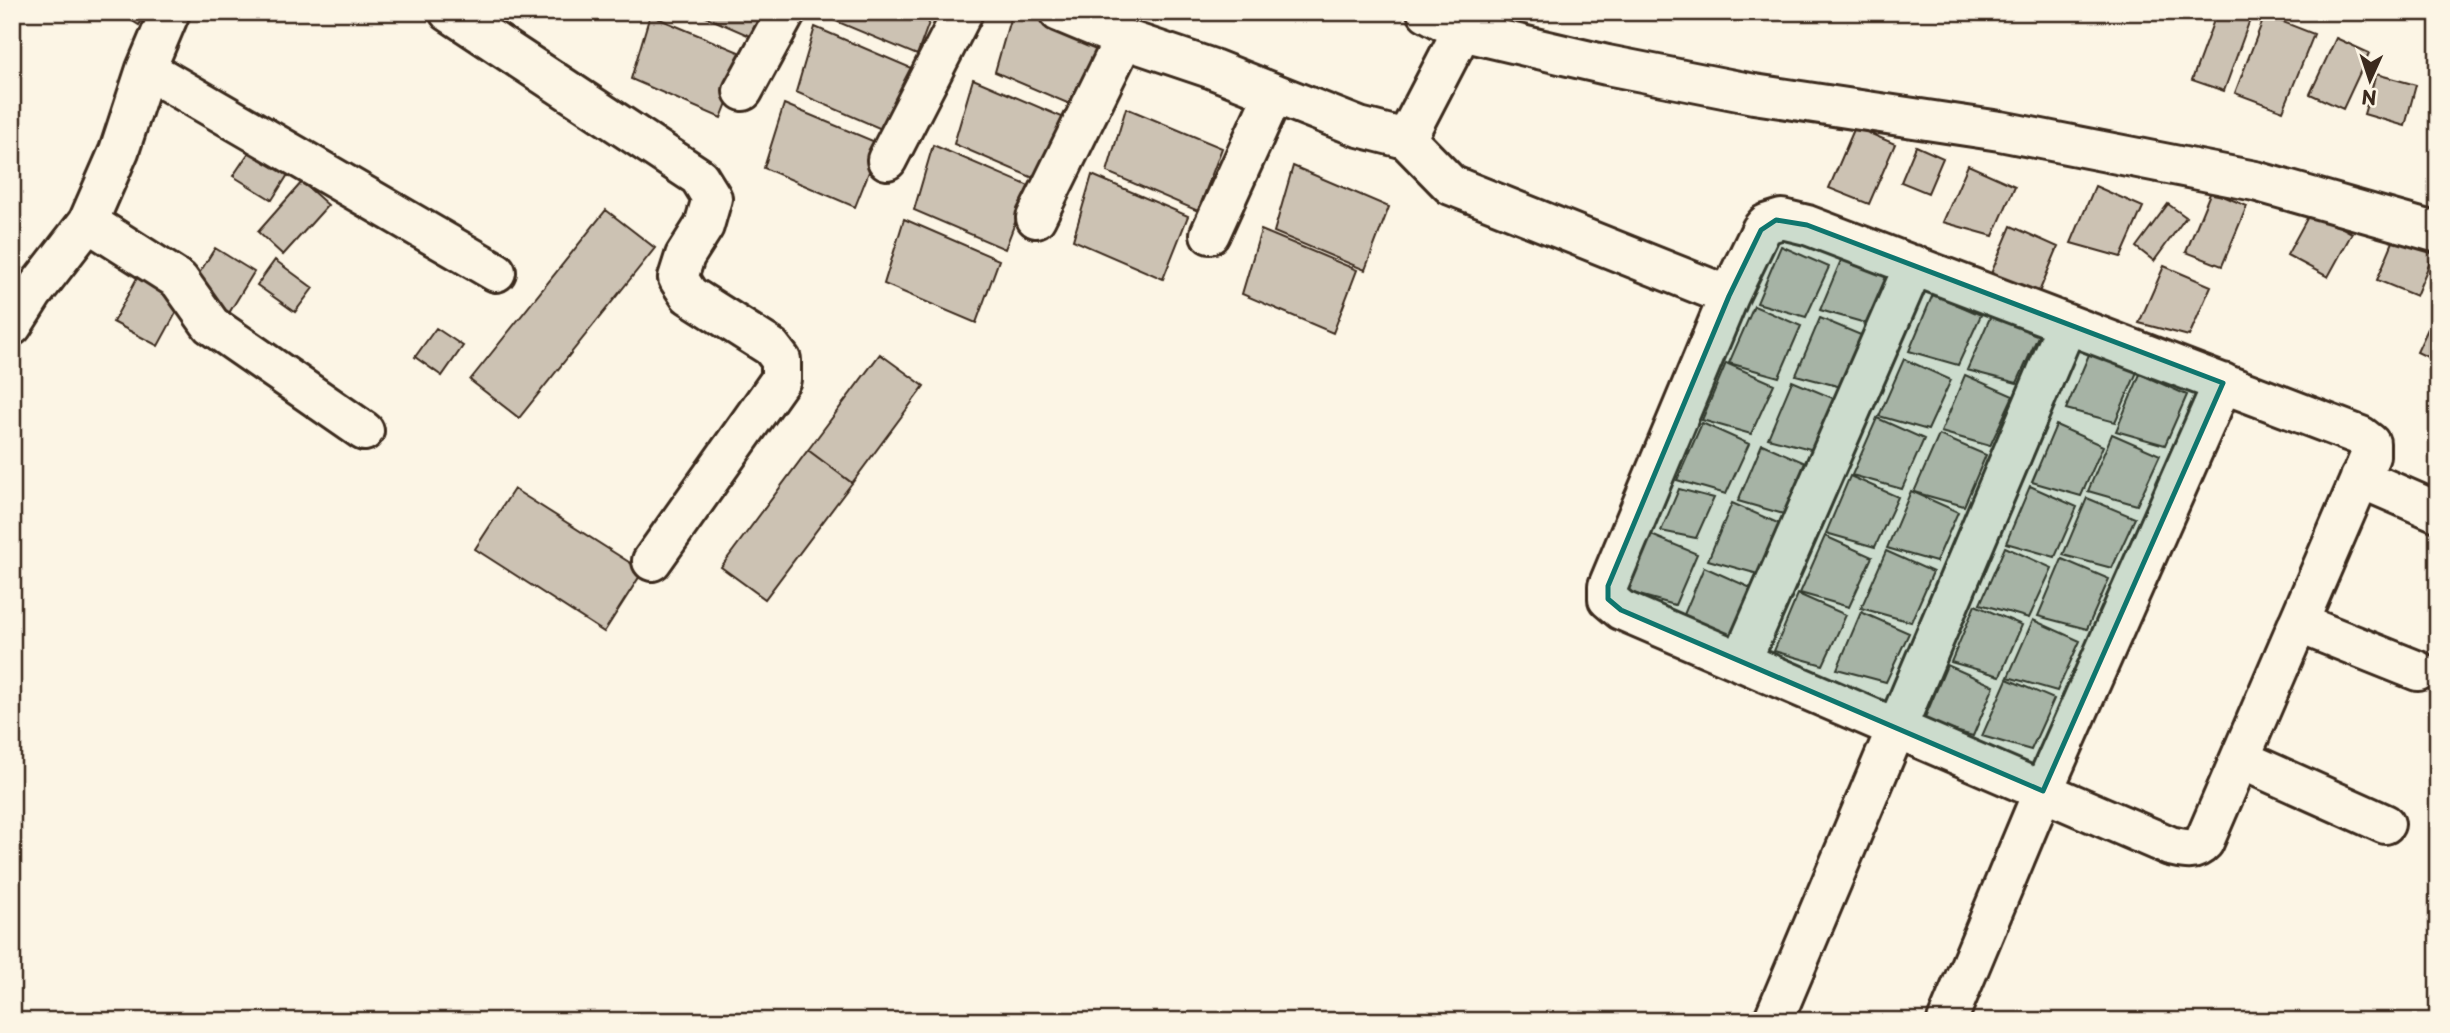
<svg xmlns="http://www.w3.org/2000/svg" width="2450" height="1033" font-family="'Playpen Sans',sans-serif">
<rect width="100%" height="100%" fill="#fcf5e5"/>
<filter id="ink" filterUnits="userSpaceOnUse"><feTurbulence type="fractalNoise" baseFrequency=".0143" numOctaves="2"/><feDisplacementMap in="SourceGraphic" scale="14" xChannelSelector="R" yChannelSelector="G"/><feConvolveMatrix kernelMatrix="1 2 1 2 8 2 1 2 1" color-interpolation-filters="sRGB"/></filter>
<g filter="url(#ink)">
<path fill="#ccc2b3" stroke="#3b2a1e" stroke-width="2" d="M118,12H147L139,25Z
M695,12H769L759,40Z
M827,12H933L917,55L826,17Z
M1012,12H1025L1110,47L1086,111L995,72Z
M2217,12L2252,14L2224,91L2192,80Z
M650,15L746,55L721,118L631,79Z
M2265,15L2314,34L2283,111L2235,93Z
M815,27L911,68L886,131L796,92Z
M2336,38L2369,53L2343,109L2310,94Z
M2376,74L2416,85L2405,126L2364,114Z
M973,79L1069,120L1045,183L954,144Z
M784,104L880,144L855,207L764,168Z
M1126,108L1222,148L1198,211L1107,172Z
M1855,127L1895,144L1869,204L1829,188Z
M256,142L294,165L272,200L233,176Z
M933,145L1029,186L1005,249L914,210Z
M1916,146L1943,158L1928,193L1901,182Z
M1968,165L2015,186L1993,236L1943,222Z
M1293,166L1389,207L1365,270L1274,232Z
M1092,175L1188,216L1163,279L1073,240Z
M302,182L328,205L283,255L258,232Z
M2095,186L2143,207L2121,257L2071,243Z
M2211,191L2247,206L2222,266L2186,252Z
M2168,204L2186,217L2154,261L2136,247Z
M606,210L655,248L519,418L470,380Z
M2311,211L2352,233L2328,277L2287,255Z
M904,219L999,260L976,323L884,284Z
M2011,226L2058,247L2037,297L1987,283Z
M1261,230L1357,270L1333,333L1242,294Z
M2397,232L2436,248L2416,296L2377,280Z
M1781,246L1829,267L1806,317L1757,303Z
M215,248L254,272L229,313L190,288Z
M1844,253L1891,274L1869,324L1820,310Z
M275,260L313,288L295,312L257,285Z
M2164,266L2211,286L2189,336L2139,323Z
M137,278L182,302L158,346L113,322Z
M1933,294L1981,315L1958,365L1909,351Z
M1754,306L1801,326L1779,377L1729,363Z
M1992,313L2039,334L2017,383L1967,370Z
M1820,318L1868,338L1845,388L1796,375Z
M2433,318L2438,320V362L2417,352Z
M436,328L463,346L442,376L415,357Z
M2090,352L2137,372L2115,422L2066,409Z
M880,354L924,386L852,483L808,450Z
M1904,359L1951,380L1928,430L1879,416Z
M1726,363L1774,384L1751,434L1702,420Z
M2140,374L2187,395L2165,445L2116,431Z
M1965,375L2013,396L1990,446L1941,432Z
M1792,381L1840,401L1818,451L1768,438Z
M1877,418L1924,439L1902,489L1852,475Z
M1702,423L1749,444L1726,494L1677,480Z
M2056,425L2103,446L2081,496L2032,482Z
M2112,434L2160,455L2137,505L2088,491Z
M1939,435L1986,455L1964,506L1914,492Z
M1762,444L1810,465L1787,515L1738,501Z
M808,450L852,483L765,599L721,567Z
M1850,476L1898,497L1875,547L1826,533Z
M2030,486L2077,507L2055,557L2006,543Z
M514,489L643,571L604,632L475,549Z
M1679,489L1714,498L1696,538L1661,531Z
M1911,491L1958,512L1936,562L1887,548Z
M2087,498L2135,518L2112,568L2063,555Z
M1732,503L1780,524L1758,574L1708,560Z
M1649,534L1697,554L1675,605L1625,591Z
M1825,536L1872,557L1849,607L1800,593Z
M2005,547L2052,568L2029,618L1980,604Z
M1886,551L1933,572L1911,622L1861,608Z
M2062,559L2109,579L2087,629L2038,616Z
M1704,567L1751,588L1730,638L1680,624Z
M1798,594L1846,615L1823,665L1774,651Z
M1975,605L2022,625L2000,676L1951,662Z
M1861,612L1909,633L1886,682L1837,669Z
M2033,620L2080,641L2057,691L2008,677Z
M1947,665L1994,686L1973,736L1923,722Z
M2007,679L2054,699L2031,750L1982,736Z"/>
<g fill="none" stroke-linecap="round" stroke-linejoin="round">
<defs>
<path id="minor" d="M449,12L699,177L712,198L704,226L685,256L678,278L689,295L771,347L781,360V379L652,561
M1059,12L1124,39L1213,69L1359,127L1406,139L1451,185L1729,296
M1427,12L1462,31L1607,65L1754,94L2000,131L2255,181L2438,233
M146,69L496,272
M743,91L786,12
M1406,139L1462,31
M887,160L963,12
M1036,218L1124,39
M1782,219L1807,225L2361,436L2370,443V456L2204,842C2194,853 2184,849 2170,846L1621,610L1608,599V586L1729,296L1761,230L1766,224Z
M88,222L179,280L211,325L364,431
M1210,234L1274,93
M12,326L33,293L88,222L119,151L146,69L170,12
M2360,478L2438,512
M2298,623L2418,671
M1741,662L1914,265
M2240,759L2385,824
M1773,1021L2067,324
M1947,1021L2043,791L2223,383"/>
</defs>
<use href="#minor" stroke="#3b2a1e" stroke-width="44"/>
<use href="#minor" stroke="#fcf5e5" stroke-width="38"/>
</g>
</g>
<path fill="#0f766e" fill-opacity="0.2" stroke="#0f766e" stroke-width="5" stroke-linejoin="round" d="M1776,220L1807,225L2223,383L2043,791L1621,610L1608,599V586L1729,296L1761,230Z"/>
<rect width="2450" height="1033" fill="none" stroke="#fcf5e5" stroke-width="42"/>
<rect x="21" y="21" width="2408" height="991" fill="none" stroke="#3b2a1e" stroke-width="2.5" filter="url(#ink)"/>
<g transform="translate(2370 80) rotate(183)" stroke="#fcf5e5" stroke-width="5" paint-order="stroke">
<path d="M0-5L12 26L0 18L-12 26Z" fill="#3b2a1e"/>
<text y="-10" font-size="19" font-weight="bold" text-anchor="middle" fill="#3b2a1e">N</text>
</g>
</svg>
